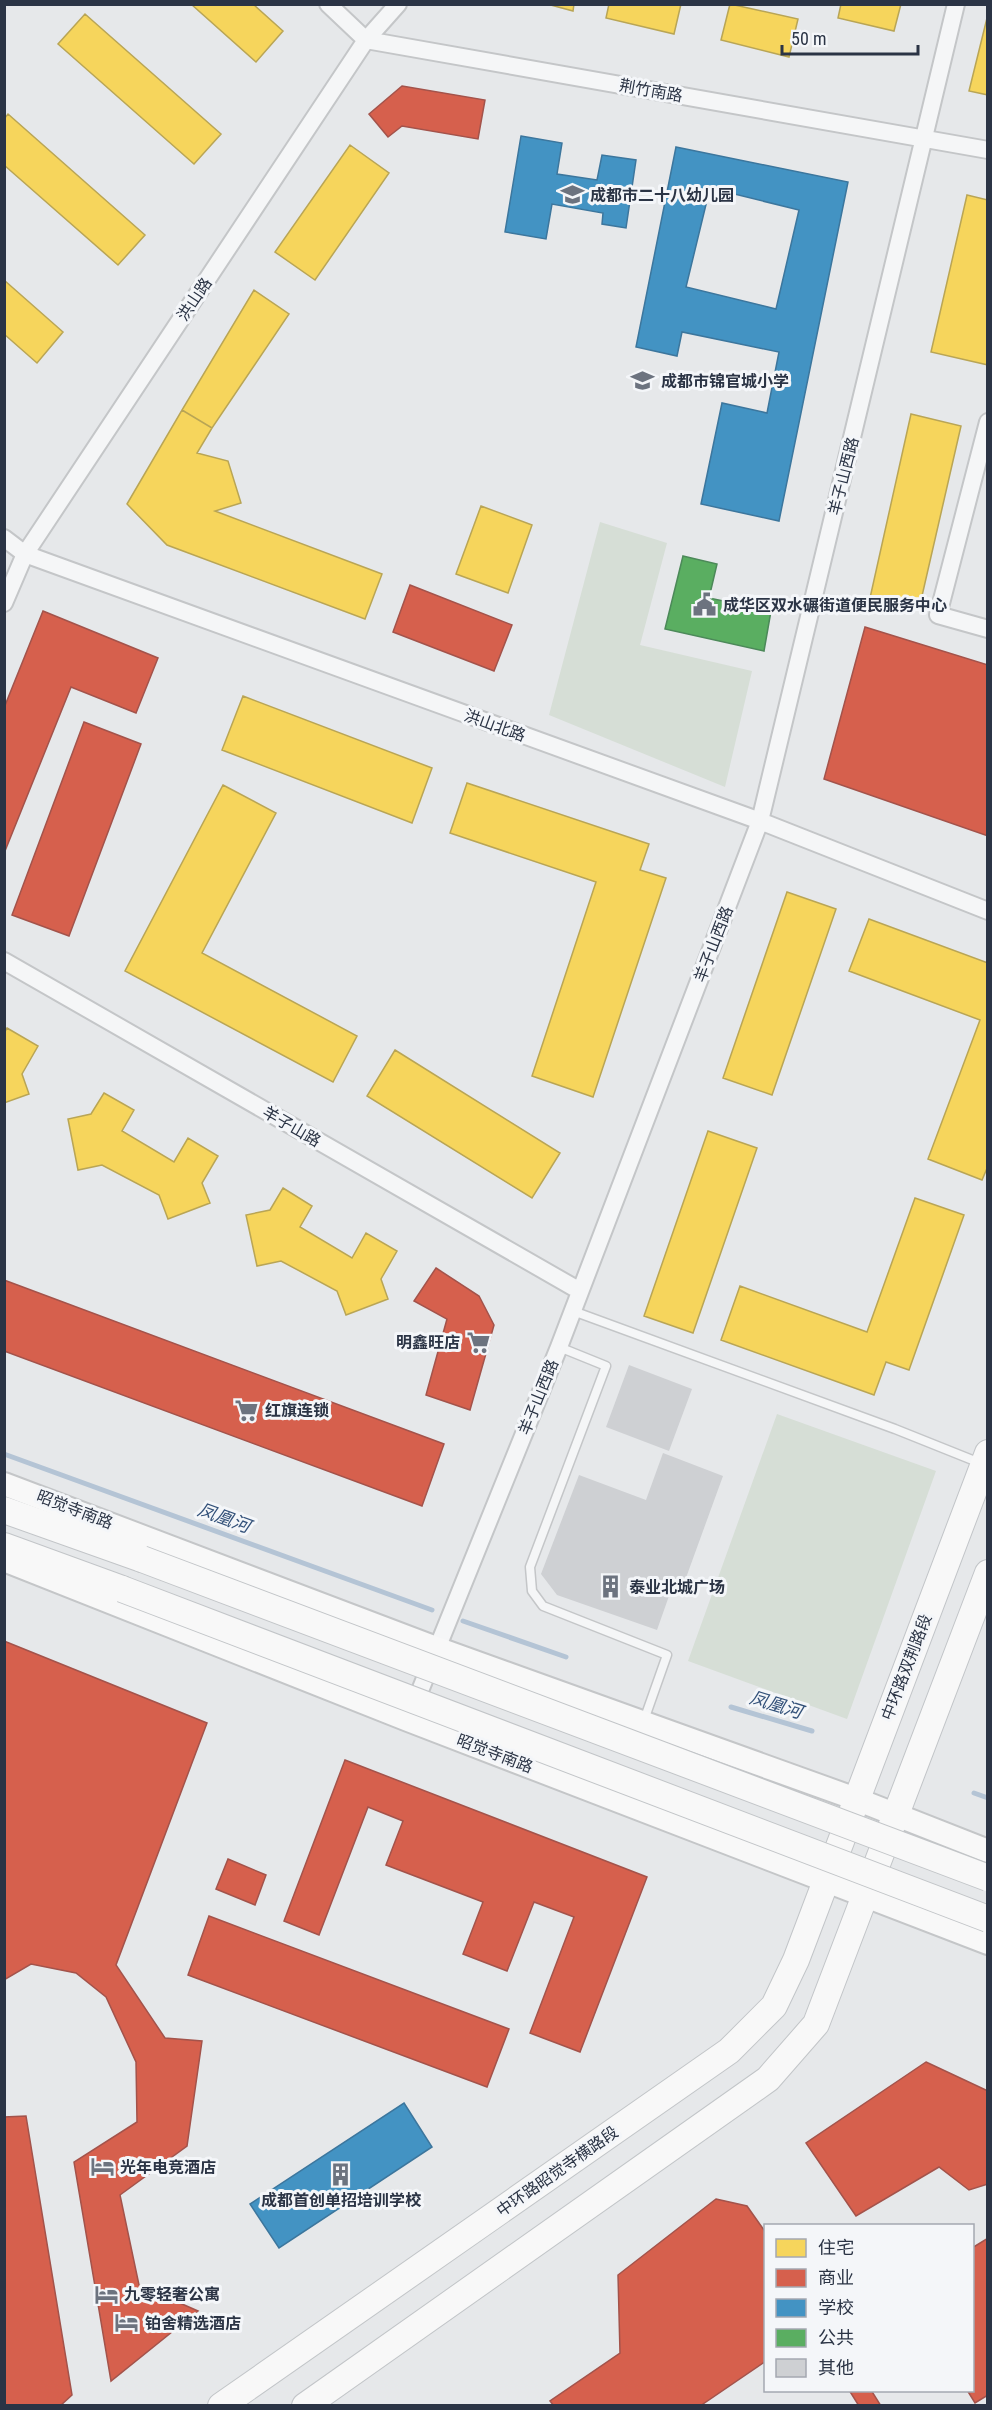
<svg xmlns="http://www.w3.org/2000/svg" width="992" height="2410" font-family="'Roboto Condensed','Noto Sans SC',sans-serif">
<rect width="100%" height="100%" fill="#e6e8ea"/>
<path fill="#d6ded6" d="M600,522L667,543L640,645L752,671L725,787L549,715Z
M777,1414L936,1471L847,1719L688,1661Z"/>
<path fill="#f6d55c" stroke="#b9a555" stroke-width="1.5" d="M191,4H253L283,31L256,62Z
M547,4H574L573,11Z
M609,4H681L674,34L606,18Z
M730,4L798,19L789,57L721,40Z
M841,4H901L894,31L838,18Z
M85,14L221,134L194,164L58,44Z
M988,14V95L969,91Z
M8,114L145,235L118,265L4,165V119Z
M350,145L389,173L315,280L275,252Z
M967,195L988,200V365L931,352Z
M4,280L63,332L37,363L4,334Z
M254,290L289,314L212,428L182,410Z
M182,410L212,428L197,453L228,461L241,503L215,511L382,574L365,619L167,545L127,504Z
M911,414L961,426L919,609L870,598Z
M481,506L532,525L508,593L456,574Z
M243,696L432,768L412,823L222,750Z
M467,783L649,844L640,870L666,878L593,1097L532,1076L596,882L450,833Z
M223,785L276,813L202,953L357,1036L333,1082L125,971Z
M787,892L836,909L772,1095L723,1078Z
M869,919L988,963V1166L982,1180L928,1159L980,1020L849,971Z
M7,1028L38,1046L22,1074L29,1094L4,1103V1033Z
M395,1050L560,1153L532,1198L367,1096Z
M104,1093L134,1110L122,1131L174,1162L188,1138L218,1156L202,1183L210,1203L168,1219L159,1195L102,1165L78,1170L68,1119L91,1114Z
M708,1131L757,1148L693,1333L644,1316Z
M283,1188L312,1206L300,1227L352,1258L366,1233L397,1251L381,1279L388,1299L346,1315L337,1291L281,1261L257,1266L246,1215L270,1210Z
M915,1198L964,1215L909,1370L886,1362L874,1395L721,1340L740,1286L867,1332Z"/>
<path fill="#d6604d" stroke="#a3534b" stroke-width="1.5" d="M402,86L485,100L478,139L402,126L388,137L369,114Z
M410,585L512,625L494,671L393,632Z
M43,611L158,658L136,713L71,687L5,851L4,708Z
M865,627L988,665V836L824,779Z
M84,722L141,744L69,936L12,915Z
M436,1268L479,1296L494,1325L470,1410L426,1395L447,1319L414,1301Z
M4,1280L444,1444L422,1506L4,1351Z
M4,1641L207,1723L116,1965L165,2038L202,2041L187,2146L120,2195L139,2285L198,2311L111,2381L74,2162L137,2122L136,2062L106,1997L76,1973L31,1964L4,1980Z
M345,1760L647,1877L580,2052L530,2033L574,1917L534,1902L507,1971L463,1954L483,1902L386,1865L403,1821L368,1807L319,1935L284,1921Z
M228,1859L266,1875L255,1905L216,1889Z
M209,1916L509,2029L487,2087L188,1975Z
M926,2062L988,2091V2184L969,2190L939,2167L856,2216L806,2143Z
M26,2116L72,2395L60,2406H4V2117Z
M716,2199L747,2206L766,2233V2361L700,2406H554L550,2401L620,2353L618,2275Z
M988,2238V2395L975,2403L967,2390H972V2248Z
M849,2390H871L881,2406H859Z"/>
<path fill="#4393c3" stroke="#3c769d" stroke-width="1.5" fill-rule="evenodd" d="M521,136L562,143L557,174L597,180L602,155L636,160L626,228L602,224L603,213L552,204L546,239L505,232Z
M676,147L848,182L779,521L701,504L722,403L767,413L779,352L682,332L677,356L636,347ZM710,188L799,210L776,309L686,287Z
M404,2103L432,2147L279,2248L250,2204Z"/>
<path fill="#5aae61" stroke="#4c8959" stroke-width="1.5" d="M683,556L717,564L709,598L771,611L764,651L665,629Z"/>
<g fill="none" stroke-linecap="round" stroke-linejoin="round">
<path stroke="#b4c4d5" stroke-width="5" d="M4,1454L432,1610
M463,1621L566,1657
M731,1707L812,1731
M974,1793L988,1798"/>
</g>
<path fill="#ced0d3" d="M629,1365L692,1389L669,1451L606,1427Z
M663,1453L723,1476L683,1586L675,1579L657,1630L557,1595L541,1574L579,1475L646,1500Z"/>
<g fill="none" stroke-linecap="round" stroke-linejoin="round">
<defs>
<path id="lane" d="M573,1311L895,1429L980,1463
M559,1347L606,1366L530,1567L532,1591L543,1606L667,1655L643,1723"/>
<path id="street" d="M328,4L366,40L988,150
M988,422L938,615L988,629
M4,538L25,554L760,821L988,911
M4,603L25,554L366,40L398,4
M4,961L580,1291
M413,1708L559,1347L760,821L956,4"/>
<path id="secondary" d="M4,1484L436,1648L856,1799L988,1851
M4,1560L408,1720L988,1943"/>
<path id="primary" d="M4,1510L142,1559
M4,1546L122,1589
M221,2406L729,2051L774,2006L796,1960L988,1453
M305,2406L768,2079L816,2024L988,1573"/>
</defs>
<use href="#lane" stroke="#c4c6c8" stroke-width="11"/>
<use href="#street" stroke="#c4c6c8" stroke-width="20"/>
<use href="#secondary" stroke="#c4c6c8" stroke-width="26"/>
<use href="#primary" stroke="#c2c5c8" stroke-width="28"/>
<use href="#lane" stroke="#f5f6f7" stroke-width="8"/>
<use href="#street" stroke="#f5f6f7" stroke-width="16"/>
<use href="#secondary" stroke="#f8f8f8" stroke-width="22"/>
<use href="#primary" stroke="#f8f8f8" stroke-width="26"/>
<defs>
<path id="primary-bridge" d="M142,1559L988,1878
M122,1589L988,1919"/>
</defs>
<use href="#primary-bridge" stroke="#c2c5c8" stroke-width="28" stroke-linecap="butt"/>
<use href="#primary-bridge" stroke="#f8f8f8" stroke-width="26"/>
</g>
<defs>
<symbol id="school-bare" viewBox="-9 -9 18 18"><path d="M0-5L7-2L0 1L-7-2ZM-4 1L0 2.5L4 1V4Q0 6-4 4Z" fill="#6c737f" stroke="#f4f6f9" stroke-width="2.5" paint-order="stroke"/></symbol>
<symbol id="civic-bare" viewBox="-9 -9 18 18"><path d="M-.6-6.5H3V-4.5H.6V-3L4-1V1h2V6H-6V1h2V-1L-.6-3ZM-1.2 2.5V6h2.4V2.5Z" fill="#6c737f" stroke="#f4f6f9" stroke-width="2.5" paint-order="stroke"/></symbol>
<symbol id="supermarket-bare" viewBox="-9 -9 18 18"><path d="M-6-5.5h2.5l.6 2H6L4.5 2H-2.5L-4.4-4H-6ZM-1.5 3.2a1.3 1.3 0 1 0 .1 0ZM3 3.2a1.3 1.3 0 1 0 .1 0Z" fill="#6c737f" stroke="#f4f6f9" stroke-width="2.5" paint-order="stroke"/></symbol>
<symbol id="building-bare" viewBox="-9 -9 18 18"><path d="M-4-6H4V6H1V3H-1V6H-4ZM-2.5-4.3h1.7v1.8h-1.7ZM.8-4.3h1.7v1.8H.8ZM-2.5-1h1.7V.8h-1.7ZM.8-1h1.7V.8H.8Z" fill="#6c737f" stroke="#f4f6f9" stroke-width="2.5" paint-order="stroke"/></symbol>
<symbol id="hotel-bare" viewBox="-9 -9 18 18"><path d="M-6-4.5h1.5V1H6V5H4.5V3h-9V5H-6ZM-4 0a1.8 1.8 0 1 1 3.6 0ZM.5 0V-2.5h3Q6-2.5 6 0Z" fill="#6c737f" stroke="#f4f6f9" stroke-width="2.5" paint-order="stroke"/></symbol>
</defs>
<g fill-rule="evenodd">
<use href="#school-bare" x="556" y="178" width="33" height="33"/>
<use href="#school-bare" x="626" y="364" width="33" height="33"/>
<use href="#civic-bare" x="688" y="588" width="33" height="33"/>
<use href="#supermarket-bare" x="462" y="1326" width="33" height="33"/>
<use href="#supermarket-bare" x="230" y="1394" width="33" height="33"/>
<use href="#building-bare" x="594" y="1570" width="33" height="33"/>
<use href="#hotel-bare" x="86" y="2150" width="33" height="33"/>
<use href="#building-bare" x="324" y="2158" width="33" height="33"/>
<use href="#hotel-bare" x="90" y="2278" width="33" height="33"/>
<use href="#hotel-bare" x="110" y="2306" width="33" height="33"/>
</g>
<g text-anchor="middle" stroke-width="6" stroke-linejoin="round" paint-order="stroke">
<g font-size="16" fill="#2b3445" stroke="#f4f6f9">
<text transform="translate(651 90) rotate(10)" y="6">荆竹南路</text>
<text transform="translate(194 299) rotate(-56)" y="6">洪山路</text>
<text transform="translate(843 476) rotate(-76)" y="6">羊子山西路</text>
<text transform="translate(495 725) rotate(20)" y="6">洪山北路</text>
<text transform="translate(713 944) rotate(-69)" y="6">羊子山西路</text>
<text transform="translate(292 1126) rotate(30)" y="6">羊子山路</text>
<text transform="translate(538 1397) rotate(-68)" y="6">羊子山西路</text>
<text transform="translate(75 1509) rotate(21)" y="6">昭觉寺南路</text>
<text transform="translate(906 1667) rotate(-69)" y="6">中环路双荆路段</text>
<text transform="translate(495 1753) rotate(21)" y="6">昭觉寺南路</text>
<text transform="translate(557 2171) rotate(-35)" y="6">中环路昭觉寺横路段</text>
</g>
<g font-size="16" font-weight="bold" fill="#2b3445" stroke="#f4f6f9" text-anchor="start">
<text x="590" y="201">成都市二十八幼儿园</text>
<text x="661" y="387">成都市锦官城小学</text>
<text x="723" y="611">成华区双水碾街道便民服务中心</text>
<text x="460" y="1348" text-anchor="end">明鑫旺店</text>
<text x="265" y="1416">红旗连锁</text>
<text x="629" y="1593">泰业北城广场</text>
<text x="120" y="2173">光年电竞酒店</text>
<text x="341" y="2206" text-anchor="middle">成都首创单招培训学校</text>
<text x="124" y="2300">九零轻奢公寓</text>
<text x="145" y="2329">铂舍精选酒店</text>
</g>
<g font-size="18" font-style="italic" fill="#34527a" stroke="#f4f6f9">
<text transform="translate(224 1518) rotate(20)" y="6">凤凰河</text>
<text transform="translate(776 1705) rotate(17)" y="6">凤凰河</text>
</g>
</g>
<rect width="992" height="2410" fill="none" stroke="#2b3445" stroke-width="12"/>
<rect x="764" y="2224" width="210" height="168" fill="#f4f6f9" stroke="#a4a8b1" stroke-width="1.5"/>
<rect x="776" y="2239" width="30" height="18" fill="#f6d55c" stroke="#a4a8b1" stroke-width="1.5"/>
<text x="818" y="2254" font-size="18" fill="#2b3445">住宅</text>
<rect x="776" y="2269" width="30" height="18" fill="#d6604d" stroke="#a4a8b1" stroke-width="1.5"/>
<text x="818" y="2284" font-size="18" fill="#2b3445">商业</text>
<rect x="776" y="2299" width="30" height="18" fill="#4393c3" stroke="#a4a8b1" stroke-width="1.5"/>
<text x="818" y="2314" font-size="18" fill="#2b3445">学校</text>
<rect x="776" y="2329" width="30" height="18" fill="#5aae61" stroke="#a4a8b1" stroke-width="1.5"/>
<text x="818" y="2344" font-size="18" fill="#2b3445">公共</text>
<rect x="776" y="2359" width="30" height="18" fill="#ced0d3" stroke="#a4a8b1" stroke-width="1.5"/>
<text x="818" y="2374" font-size="18" fill="#2b3445">其他</text>
<path d="M782 45v9h136v-9" fill="none" stroke="#2b3445" stroke-width="3"/>
<text x="791" y="45" font-size="18" fill="#2b3445" stroke="#f4f6f9" stroke-width="4.5" paint-order="stroke">50 m</text>
</svg>
